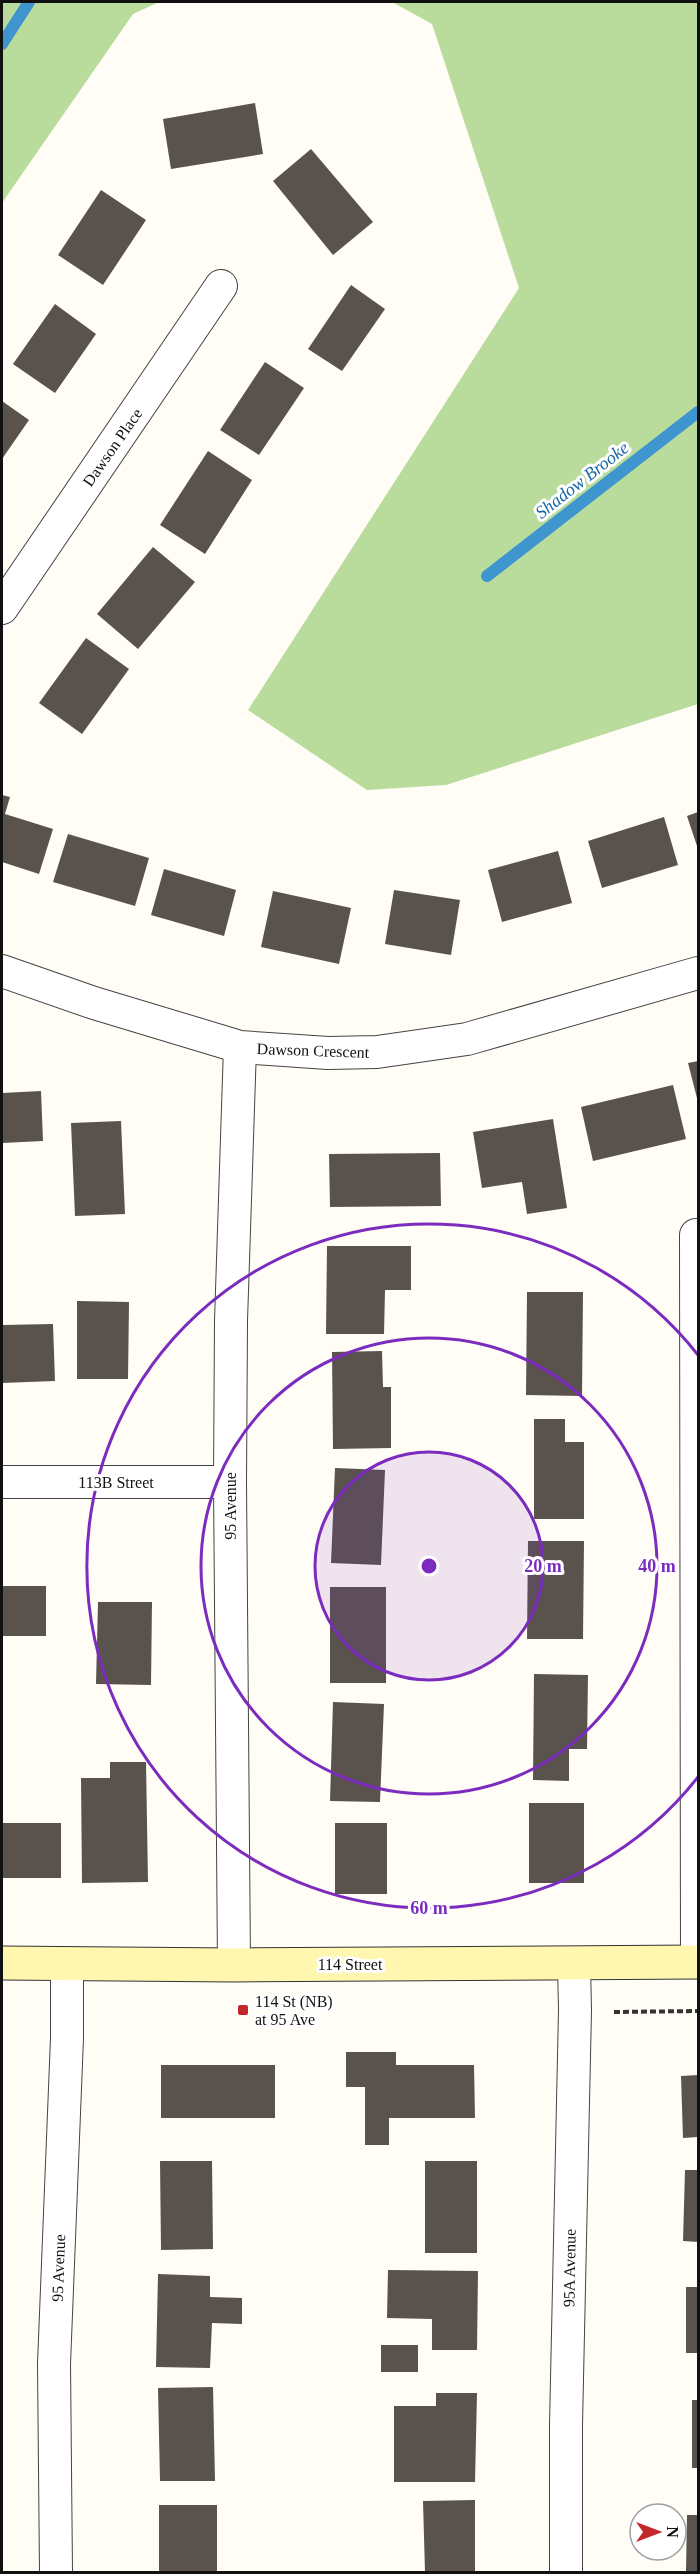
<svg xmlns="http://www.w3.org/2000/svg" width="700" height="2574" font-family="Georgia,serif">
<rect width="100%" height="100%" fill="#fffdf5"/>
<path fill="#b9dc9c" d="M2,2H159L133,14L2,203Z
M392,2H698V704L446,785L367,790L248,710L519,288L432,24Z"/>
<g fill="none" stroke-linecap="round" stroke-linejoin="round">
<path stroke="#3f96cf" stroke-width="12" d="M2,44L29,2
M487,576L698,412"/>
</g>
<path fill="#5a524d" d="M255,103L263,154L171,169L163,119Z
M311,149L373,222L333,255L273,181Z
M101,190L146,220L103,285L58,255Z
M351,285L385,309L342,371L308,349Z
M55,304L96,334L55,393L13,364Z
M265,362L304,388L259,455L220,430Z
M2,401L29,420L2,459Z
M208,451L252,480L205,554L160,525Z
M153,547L195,582L138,649L97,614Z
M86,638L129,669L82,734L39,703Z
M2,795L10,797L5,814L53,829L39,874L2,862Z
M698,812V849L687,816Z
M664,817L678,865L602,888L588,841Z
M68,834L149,858L135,906L53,882Z
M558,851L572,903L502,922L488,870Z
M164,869L236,890L224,936L151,915Z
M394,890L460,900L451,955L385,944Z
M273,891L351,908L339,964L261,947Z
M698,1061V1102L688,1063Z
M673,1085L686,1139L593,1161L581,1107Z
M41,1091L43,1141L2,1143V1093Z
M553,1119L567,1208L527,1214L522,1182L482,1188L473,1132Z
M121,1121L125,1214L75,1216L71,1123Z
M440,1153L441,1206L330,1207L329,1154Z
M327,1246H411V1290H385L384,1334H326Z
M527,1292H583L582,1396L526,1395Z
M77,1301L129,1302L128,1379H77Z
M53,1324L55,1381L2,1383V1325Z
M382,1351L383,1387H391V1448L333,1449L332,1352Z
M534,1419H565V1442H584V1519H534Z
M335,1468L385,1470L381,1565L331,1563Z
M528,1541H584L583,1639H527Z
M2,1586H46V1636H2Z
M330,1587H386V1683H330Z
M98,1602H152L151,1685L96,1684Z
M534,1674L588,1675L587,1749H569V1781L533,1780Z
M333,1702L384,1704L380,1802L330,1801Z
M110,1762H146L148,1882L82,1883L81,1778H110Z
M529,1803H584V1883H529Z
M2,1823H61V1878H2Z
M335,1823H387V1894H335Z
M346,2052H396V2065H474L475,2118H389V2145H365V2087H346Z
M161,2065H275V2118H161Z
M698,2075V2137L683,2138L681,2076Z
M160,2161H212L213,2249L161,2250Z
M425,2161H477V2253H425Z
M685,2170H698V2242L683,2241Z
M388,2270L478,2271L477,2350H432V2319L387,2318Z
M158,2274L210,2276V2297L242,2298V2324L212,2323L210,2368L156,2367Z
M686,2287H698V2353H686Z
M381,2345H418V2372H381Z
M213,2387L215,2481H160L158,2388Z
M436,2393H477L475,2482H394V2406H436Z
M692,2400H698V2468H692Z
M475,2500V2572H425L423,2501Z
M159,2505H217V2572H159Z
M687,2515H698V2572H686Z"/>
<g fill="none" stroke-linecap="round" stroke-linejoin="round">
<defs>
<path id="street" d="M2,608L221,286
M2,971L94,1003L240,1047L328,1053L377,1052L467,1039L698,973
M2,1482H230
M697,1962L696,1235H698
M234,1965L230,1482L231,1321L240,1047
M56,2572L54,2364L67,2038V1964
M566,2572V2425L575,2010L574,1964"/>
<path id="secondary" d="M2,1963L234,1965L698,1962"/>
</defs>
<use href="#street" stroke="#444" stroke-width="34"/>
<use href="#secondary" stroke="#333" stroke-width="35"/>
<path stroke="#333" stroke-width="4" stroke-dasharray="6 3" stroke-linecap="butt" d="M614,2012L698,2011"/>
<use href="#street" stroke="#fff" stroke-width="32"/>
<use href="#secondary" stroke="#fff6b0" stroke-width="33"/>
</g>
<circle cx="429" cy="1566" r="114" fill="#7b2cbf" fill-opacity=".12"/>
<g fill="none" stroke="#7b2cbf" stroke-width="3">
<circle cx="429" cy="1566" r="114"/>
<circle cx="429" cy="1566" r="228"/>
<path d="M698 1777A342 342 0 1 1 698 1355"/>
</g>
<rect fill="#c4262e" stroke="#fff" stroke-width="2" x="237" y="2004" width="12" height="12" rx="3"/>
<g text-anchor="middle" stroke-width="6" stroke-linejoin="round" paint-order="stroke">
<g font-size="16" fill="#111" stroke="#fff">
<text transform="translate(112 447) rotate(-55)" y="6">Dawson Place</text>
<text transform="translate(313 1050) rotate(2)" y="6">Dawson Crescent</text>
<text x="116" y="1488">113B Street</text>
<text transform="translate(230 1506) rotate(-90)" y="6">95 Avenue</text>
<text x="350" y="1970">114 Street</text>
<text transform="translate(58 2268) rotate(-88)" y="6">95 Avenue</text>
<text transform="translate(569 2268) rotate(-89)" y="6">95A Avenue</text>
</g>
<g font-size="16" fill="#111" stroke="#fff" text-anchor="start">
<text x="255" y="2007">114 St (NB)<tspan x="255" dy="18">at 95 Ave</tspan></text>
</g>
<g font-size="18" font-style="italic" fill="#1768a6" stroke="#fff">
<text transform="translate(582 480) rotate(-38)" y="6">Shadow Brooke</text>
</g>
</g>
<circle cx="429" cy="1566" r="9" fill="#7b2cbf" stroke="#fff" stroke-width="3"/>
<g font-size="18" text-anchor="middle" font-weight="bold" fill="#7b2cbf" stroke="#fff" stroke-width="6" stroke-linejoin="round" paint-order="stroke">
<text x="543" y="1572">20 m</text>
<text x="657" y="1572">40 m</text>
<text x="429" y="1914">60 m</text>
</g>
<rect width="700" height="2574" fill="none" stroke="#111111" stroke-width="6"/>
<g transform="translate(658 2532) rotate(90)"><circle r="28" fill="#ffffff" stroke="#a0a0a0" stroke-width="1.5"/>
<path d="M0-4.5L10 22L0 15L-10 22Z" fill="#c4262e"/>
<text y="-9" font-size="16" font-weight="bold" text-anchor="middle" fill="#111111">N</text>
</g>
</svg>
